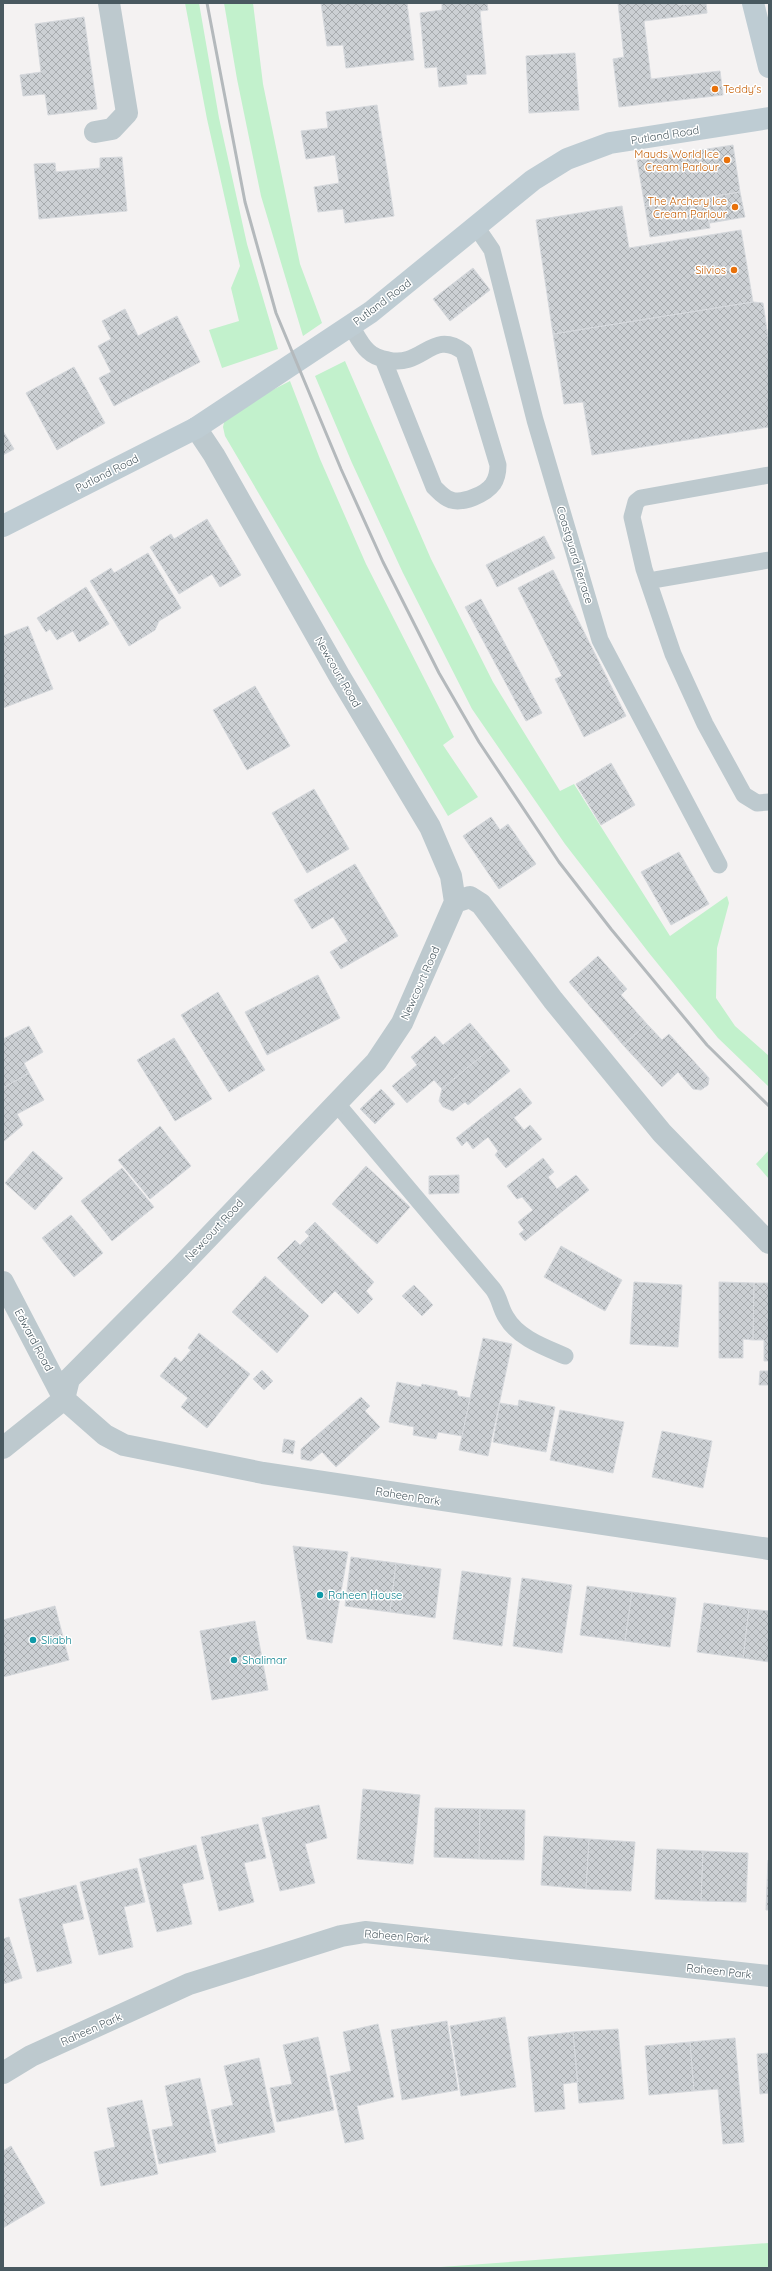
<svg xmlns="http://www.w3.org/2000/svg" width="772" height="2271" font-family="Quicksand,sans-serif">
<defs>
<pattern id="building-cross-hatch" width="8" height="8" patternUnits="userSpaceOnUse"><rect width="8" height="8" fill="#ccd0d4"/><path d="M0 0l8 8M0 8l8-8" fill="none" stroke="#a8acaf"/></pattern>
</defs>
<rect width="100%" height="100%" fill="#f4f2f2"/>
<path fill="#c2f1cc" d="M185,3H199L219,118L247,244L278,349L222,368L209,330L239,321L231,288L240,266L207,119Z
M224,3H253L263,84L300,264L322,323L303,336L261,196L237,79Z
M345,361L431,559L493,682L560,791L574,784L670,936L727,896L729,903L717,948L716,998L735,1026L769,1056V1087L718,1038L649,953L565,844L472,709L403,573L352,463L315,376Z
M290,381L320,459L366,564L454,737L443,745L478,797L448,816L225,436L223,427L226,414Z
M769,1150V1179L756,1164Z
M769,2243V2268H427Z"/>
<path fill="url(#building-cross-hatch)" stroke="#d6d9dd" d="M321,3H407L414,60L346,68L343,45L327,46Z
M442,3H487L488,10L480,11L486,74L466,75L467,84L439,87L437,67L425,68L420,13L442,10Z
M618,3H678V5L706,3L707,13L644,21L651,79L720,71L723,95L619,107L613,59L624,57Z
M84,17L97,109L48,115L45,94L23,96L20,75L41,72L35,24Z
M575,53L579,110L529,113L526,56Z
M377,105L394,216L345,223L343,209L318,212L314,187L339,183L335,155L306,159L301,131L328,128L326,112Z
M733,145L740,192L645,207L637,160Z
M122,157L127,211L39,219L34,164L55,163L56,172L100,168V158Z
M740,192L745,217L710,223L705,198Z
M705,198L710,228L650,237L645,207Z
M622,206L629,248L741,230L753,302L553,334L536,220Z
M473,268L490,290L450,321L433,299Z
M753,302L763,303L769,344V427L592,455L583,402L564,404L553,334Z
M125,309L138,336L177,316L200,362L114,406L99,378L111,372L98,346L111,339L102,321Z
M74,367L105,423L57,450L26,393Z
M3,431L14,449L3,455Z
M207,519L241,575L220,587L212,574L179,594L150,547L171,534L174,539Z
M544,536L555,558L497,587L486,565Z
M148,553L181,608L159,621L155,630L129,646L90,581L111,568L114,573Z
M553,570L626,716L584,737L555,679L562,676L518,588Z
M86,587L109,624L79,642L73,631L57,640L50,629L46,632L37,618Z
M481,599L542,713L526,721L465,607Z
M28,626L53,689L3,708V636Z
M255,686L290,746L247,770L213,710Z
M611,763L635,805L601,825L576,784Z
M314,789L349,849L307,873L272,813Z
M491,817L500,830L508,824L536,864L499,889L463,836Z
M679,852L709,904L671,925L641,872Z
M355,864L398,936L341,969L330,952L348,941L333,917L312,929L294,900Z
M598,956L627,989L621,995L647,1024L623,1045L569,982Z
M318,975L340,1018L267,1055L245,1012Z
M218,992L265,1070L229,1092L181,1015Z
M470,1023L491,1048L442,1089L434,1080L407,1103L392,1086L417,1065L411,1057L435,1036L443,1045Z
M647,1024L662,1040L669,1034L709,1078L708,1085L701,1090L693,1089L678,1072L662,1087L623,1045Z
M29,1026L43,1052L24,1063L29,1073L3,1088V1039Z
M174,1038L212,1099L175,1121L137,1060Z
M491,1048L510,1071L468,1105L465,1102L453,1111L443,1107L439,1101L442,1089Z
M29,1073L44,1100L17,1114L23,1125L3,1142V1088Z
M520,1088L532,1103L514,1118L524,1130L530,1125L542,1139L506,1168L495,1155L498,1151L488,1137L473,1149L467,1141L462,1146L456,1138Z
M381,1089L395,1104L375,1124L360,1109Z
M160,1126L191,1166L150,1199L118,1160Z
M33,1151L63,1178L35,1210L5,1183Z
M543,1158L554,1172L548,1177L557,1189L576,1175L589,1190L525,1241L519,1234L524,1230L518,1222L533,1210L522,1197L517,1199L507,1186Z
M366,1166L410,1207L377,1244L332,1204Z
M122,1168L154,1207L112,1241L81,1201Z
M459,1175V1193L429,1194V1176Z
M71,1215L103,1253L74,1277L42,1238Z
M315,1222L374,1282L366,1291L373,1299L358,1314L335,1291L322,1304L277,1258L295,1240L300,1245L309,1236L305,1232Z
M561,1246L622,1280L605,1311L544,1277Z
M265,1276L309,1316L277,1353L232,1312Z
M634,1282L682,1285L678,1347L630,1344Z
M719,1282L754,1283L753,1340L743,1339V1358H719Z
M754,1283H769V1361H764V1340H753Z
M414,1285L433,1305L422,1316L402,1296Z
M199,1333L250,1374L207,1428L181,1407L188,1398L160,1376L175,1357L181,1362L191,1350L188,1348Z
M483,1338L512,1344L488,1456L459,1450Z
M262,1370L273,1381L264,1390L253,1379Z
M760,1371H769V1385H759Z
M397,1382L421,1387L422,1384L457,1391L458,1396L470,1398L462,1436L438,1432L436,1439L413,1435L414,1427L389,1422Z
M361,1397L370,1406L365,1411L380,1427L336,1467L322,1452L311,1461L301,1459V1449Z
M519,1400L555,1407L546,1452L493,1442L500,1403L518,1406Z
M560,1410L624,1422L613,1473L550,1460Z
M662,1431L712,1441L703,1488L652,1477Z
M284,1439L295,1441L293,1454L282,1452Z
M293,1546L348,1552L332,1643L307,1639Z
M351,1557L396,1563L390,1612L345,1606Z
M396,1563L441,1569L435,1618L390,1612Z
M462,1571L511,1578L502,1646L453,1639Z
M522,1578L572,1585L562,1653L513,1646Z
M587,1586L632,1592L625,1641L580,1635Z
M632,1592L676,1598L670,1647L625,1641Z
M704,1603L749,1609L743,1658L697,1652Z
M55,1606L69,1660L3,1677V1620Z
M749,1609L769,1611V1662L743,1658Z
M255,1621L268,1690L212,1700L200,1631Z
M363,1789L420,1795L413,1864L357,1859Z
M319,1805L327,1838L305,1844L315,1883L280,1891L262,1818Z
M435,1808L480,1809L479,1859L434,1857Z
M480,1809L525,1810L524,1860L479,1859Z
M258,1824L266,1858L244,1863L254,1902L219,1911L201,1837Z
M544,1836L589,1839L586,1889L541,1885Z
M589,1839L635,1842L631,1891L586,1889Z
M196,1845L204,1879L182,1884L192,1924L157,1932L139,1859Z
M657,1849L703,1851L701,1901L655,1899Z
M703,1851L748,1853L746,1902L701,1901Z
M768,1860H769V1910H766Z
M137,1868L145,1902L124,1907L133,1947L99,1955L80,1882Z
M76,1885L84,1919L62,1924L72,1963L37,1972L19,1899Z
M9,1937L22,1978L3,1984V1939Z
M505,2017L516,2087L461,2096L450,2026Z
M447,2021L458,2090L402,2100L391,2030Z
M378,2024L394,2097L357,2106L364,2139L345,2143L330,2076L351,2071L343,2032Z
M618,2029L624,2099L579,2103L573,2032Z
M573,2032L578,2082L563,2084L565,2109L535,2112L528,2037Z
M318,2037L334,2110L277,2122L270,2088L292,2084L283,2045Z
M735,2038L744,2142L723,2144L718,2089L694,2091L690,2042Z
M690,2042L694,2091L649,2095L645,2046Z
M769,2053V2093L760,2094L757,2054Z
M259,2058L275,2132L218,2144L211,2110L233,2105L224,2066Z
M200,2078L216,2152L159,2164L152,2130L173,2126L165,2086Z
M142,2100L158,2174L101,2186L94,2152L115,2147L107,2108Z
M11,2146L45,2203L3,2228V2151Z"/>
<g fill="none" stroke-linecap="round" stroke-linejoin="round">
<path stroke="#bdc9ce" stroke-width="17" d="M477,228L492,250L535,420L600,640L719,865
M351,326C356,334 361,345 368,351C373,356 382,359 388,360C423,368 432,328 464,352L498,465C498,471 497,478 493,484C486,494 463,504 451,500C444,498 439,492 434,487L383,359
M769,475L641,498L636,502L632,517L644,569L673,654L705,724L744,795L757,803L769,802
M648,581L769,560
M337,1104L493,1289C500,1298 500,1308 506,1317C518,1338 544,1347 565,1356"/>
<path stroke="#bdc9ce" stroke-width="22" d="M95,132L112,129L127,113L109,3
M455,902L470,897L481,904L553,1000L662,1133L769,1243
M3,1282L64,1399L105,1435L124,1445L263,1473L769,1549
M3,1448L64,1399L69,1379L180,1267L376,1062L402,1023L455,902L451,876L430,827L340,677L214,455L196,428
M3,2073L31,2056L189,1984L341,1936L365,1932L769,1976"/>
<path stroke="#beccd3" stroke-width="22" d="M753,3L769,67
M3,526L196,428L371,312L533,180L567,159L610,143L769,118"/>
<path stroke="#b4b9bc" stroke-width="3" d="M207,3L245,202L276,313L341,469L383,562L439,673L479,742L559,862L611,929L707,1045L769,1106"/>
</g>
<g fill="#e8710a" stroke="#fff" stroke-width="1.5">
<circle cx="715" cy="89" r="4"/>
<circle cx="727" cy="160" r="4"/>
<circle cx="735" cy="207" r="4"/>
<circle cx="734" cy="270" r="4"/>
</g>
<g fill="#0f9aa8" stroke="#fff" stroke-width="1.5">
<circle cx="320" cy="1595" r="4"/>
<circle cx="33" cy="1640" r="4"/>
<circle cx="234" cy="1660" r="4"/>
</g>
<g text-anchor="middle" stroke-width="3" stroke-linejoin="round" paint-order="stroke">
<g font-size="11" fill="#c56008" stroke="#fff" text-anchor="end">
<text x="723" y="93" text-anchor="start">Teddy's</text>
<text x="719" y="158">Mauds World Ice<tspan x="719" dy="13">Cream Parlour</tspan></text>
<text x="727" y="205">The Archery Ice<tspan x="727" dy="13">Cream Parlour</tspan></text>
<text x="726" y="274">Silvios</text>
</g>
<g font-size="11" fill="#495960" stroke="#fff">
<text transform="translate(665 135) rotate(-9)" y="4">Putland Road</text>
<text transform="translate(382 302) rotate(-37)" y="4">Putland Road</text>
<text transform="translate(107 473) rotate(-27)" y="4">Putland Road</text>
<text transform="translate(575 555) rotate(73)" y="4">Coastguard Terrace</text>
<text transform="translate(338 672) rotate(60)" y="4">Newcourt Road</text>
<text transform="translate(420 983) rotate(-66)" y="4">Newcourt Road</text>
<text transform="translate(214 1230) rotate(-47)" y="4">Newcourt Road</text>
<text transform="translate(34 1340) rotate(62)" y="4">Edward Road</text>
<text transform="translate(408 1496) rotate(9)" y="4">Raheen Park</text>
<text transform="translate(397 1936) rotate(5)" y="4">Raheen Park</text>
<text transform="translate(719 1971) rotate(6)" y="4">Raheen Park</text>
<text transform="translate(91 2029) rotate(-24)" y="4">Raheen Park</text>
</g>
<g font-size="11" fill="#0d838f" stroke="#fff" text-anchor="start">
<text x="328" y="1599">Raheen House</text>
<text x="41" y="1644">Sliabh</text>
<text x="242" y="1664">Shalimar</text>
</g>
</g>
<rect width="772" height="2271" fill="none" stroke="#495960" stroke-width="8"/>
</svg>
